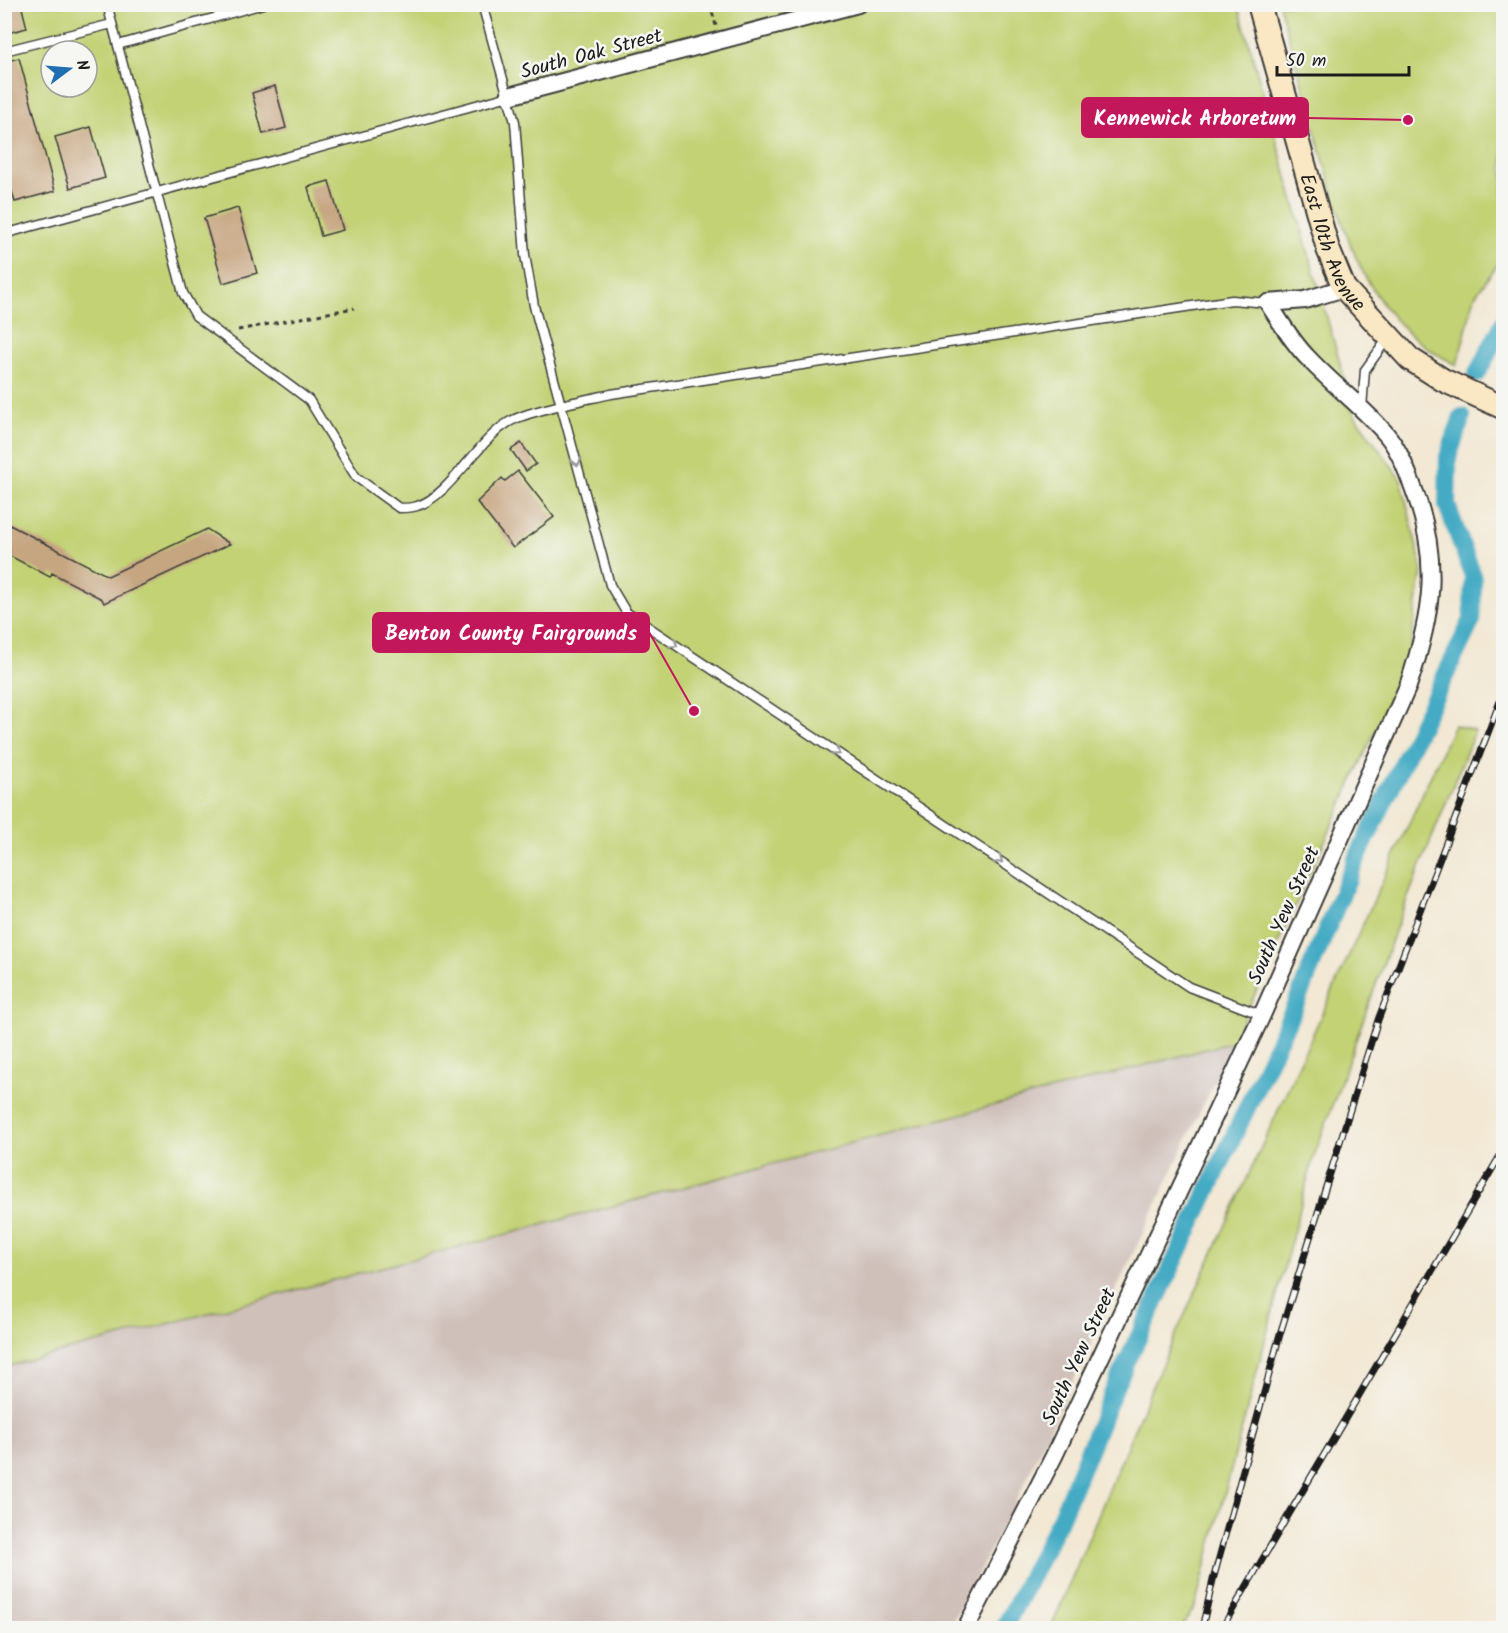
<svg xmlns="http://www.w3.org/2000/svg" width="1508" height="1633" font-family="Kalam,sans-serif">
<rect width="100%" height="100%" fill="#f6f6f2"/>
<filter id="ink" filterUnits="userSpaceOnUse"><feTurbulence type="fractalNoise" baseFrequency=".0167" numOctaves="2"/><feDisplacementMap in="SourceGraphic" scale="12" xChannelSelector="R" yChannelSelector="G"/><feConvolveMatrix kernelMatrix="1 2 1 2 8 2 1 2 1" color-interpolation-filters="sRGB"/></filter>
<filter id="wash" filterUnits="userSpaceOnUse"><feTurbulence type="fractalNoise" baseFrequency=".008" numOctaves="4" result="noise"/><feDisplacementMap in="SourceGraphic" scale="24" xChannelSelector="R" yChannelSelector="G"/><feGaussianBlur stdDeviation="1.35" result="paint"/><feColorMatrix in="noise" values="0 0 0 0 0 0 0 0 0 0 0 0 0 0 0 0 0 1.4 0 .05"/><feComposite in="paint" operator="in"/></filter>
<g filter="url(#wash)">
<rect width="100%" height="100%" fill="#f2e8d4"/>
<path fill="#cfc0ba" d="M1233,1042L1011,1512L949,1628H5V1367Z"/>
<path fill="#c2d275" stroke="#6f7748" stroke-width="1.5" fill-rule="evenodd" d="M5,5H1238L1355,416L1401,479L1422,569L1409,657L1233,1042L5,1367ZM51,51H87V87H51Z
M1279,5H1503V257L1475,296L1457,365C1365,323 1344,232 1319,145C1306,98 1293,51 1279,5Z
M1454,725L1475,731L1402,912L1312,1162L1195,1607L1181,1628H1051L1154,1382Z"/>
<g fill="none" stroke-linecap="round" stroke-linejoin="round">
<path stroke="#44abc4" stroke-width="18" d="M1477,374L1504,322
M1004,1628L1060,1519L1116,1385L1294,1008L1355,862L1472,620L1473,576L1447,505L1448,457L1462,417"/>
</g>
<g id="blocks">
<path fill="#c6a581" d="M4,4H21L27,28L4,34Z
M198,4H212V5L199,9Z
M19,58L55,191L15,202L4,163V62Z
M275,86L286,128L263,134L252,93Z
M91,127L105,178L70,188L55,137Z
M329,181L343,230L321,236L308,187Z
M238,208L257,273L223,283L204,218Z
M521,443L536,464L526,471L511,450Z
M518,471L554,517L513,548L477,502L502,478L505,481Z
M4,522L108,576L207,529L230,544L104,603L102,599L52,573L50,577L8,555L10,551L4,549Z"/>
</g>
</g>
<g filter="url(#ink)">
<use href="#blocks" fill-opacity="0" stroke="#3c3b38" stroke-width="1.5"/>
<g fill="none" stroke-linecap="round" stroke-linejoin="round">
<defs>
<path id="lane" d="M107,4L183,293L196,316L309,400L356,477L399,508C405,508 412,508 417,506C449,497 478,440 509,422C530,410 585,400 611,394L1232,300L1268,303
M482,4L515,122L525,255L534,306L610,585L626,612L1189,987L1262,1015
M118,45L263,4
M4,51L112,24
M4,234L509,96
M1362,408L1365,370L1388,338"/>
<path id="street" d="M509,96L858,4
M966,1628L1054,1456L1262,1015L1408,686C1433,613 1441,560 1413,487C1406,469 1399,449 1386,434C1362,406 1333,385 1308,358C1292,342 1280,321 1268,303L1305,300L1344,288"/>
<g id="secondary">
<path id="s1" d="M1259,4L1328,249L1344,288L1410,359L1443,380L1504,408"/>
</g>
</defs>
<use href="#lane" stroke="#3c3b38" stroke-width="11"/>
<use href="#street" stroke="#3c3b38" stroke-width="20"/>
<use href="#secondary" stroke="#3c3b38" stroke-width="26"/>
<path stroke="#3c3b38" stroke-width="3" stroke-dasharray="4.5 4.5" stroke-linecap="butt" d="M710,4L716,26
M238,330L354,308"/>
<use href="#lane" stroke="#fff" stroke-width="8"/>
<use href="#street" stroke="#fff" stroke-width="16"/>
<use href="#secondary" stroke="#fae7c3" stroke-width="22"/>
<defs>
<path id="rail" d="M1202,1628L1213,1580L1280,1334L1378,1020L1504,691
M1222,1628L1504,1149"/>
</defs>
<use href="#rail" stroke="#1c1c1c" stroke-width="7"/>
<use href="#rail" stroke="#f6f6f2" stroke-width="4.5" stroke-dasharray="14" stroke-linecap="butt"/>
</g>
<defs><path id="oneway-chevron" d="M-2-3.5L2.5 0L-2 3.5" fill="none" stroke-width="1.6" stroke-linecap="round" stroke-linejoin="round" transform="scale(1.5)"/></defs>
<g stroke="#999">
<use href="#oneway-chevron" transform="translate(577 462) rotate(75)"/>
<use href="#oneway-chevron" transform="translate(674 644) rotate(34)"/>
<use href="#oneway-chevron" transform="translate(836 752) rotate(34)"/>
<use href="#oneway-chevron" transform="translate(999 860) rotate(34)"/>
</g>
</g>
<g text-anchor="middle" stroke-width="5" stroke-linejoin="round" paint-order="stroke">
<g font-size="20" fill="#1c1c1c" stroke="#f6f6f2">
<text transform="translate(591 53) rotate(-15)" y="7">South Oak Street</text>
<text dy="7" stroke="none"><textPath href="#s1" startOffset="250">East 10th Avenue</textPath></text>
<text transform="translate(1283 915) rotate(-66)" y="7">South Yew Street</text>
<text transform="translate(1078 1356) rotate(-65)" y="7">South Yew Street</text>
</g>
</g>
<path fill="none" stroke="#c2185b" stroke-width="2" d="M1408 120L1308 118M694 711L649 632"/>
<g fill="#c2185b" stroke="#f6f6f2" stroke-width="2">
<circle cx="1408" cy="120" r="6"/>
<circle cx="694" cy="711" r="6"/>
</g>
<g fill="#c2185b" stroke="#c2185b" stroke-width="2">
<rect x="1082" y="98" width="226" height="39" rx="6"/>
<rect x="373" y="613" width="276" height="39" rx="6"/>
</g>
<g font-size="21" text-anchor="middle" font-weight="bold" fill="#fff">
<text x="1195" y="125">Kennewick Arboretum</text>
<text x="511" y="640">Benton County Fairgrounds</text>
</g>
<rect width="1508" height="1633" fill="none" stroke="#f6f6f2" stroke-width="24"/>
<g transform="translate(69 69) rotate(74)"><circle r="28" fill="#f6f6f2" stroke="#9f9f9c" stroke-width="1.5"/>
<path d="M0-4.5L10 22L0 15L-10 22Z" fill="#1f6fb2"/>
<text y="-9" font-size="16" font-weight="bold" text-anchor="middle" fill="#1c1c1c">N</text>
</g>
<path d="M1277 66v9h132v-9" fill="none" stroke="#1c1c1c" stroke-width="3"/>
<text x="1286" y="66" font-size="18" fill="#1c1c1c" stroke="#f6f6f2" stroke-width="4.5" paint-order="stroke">50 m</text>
</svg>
